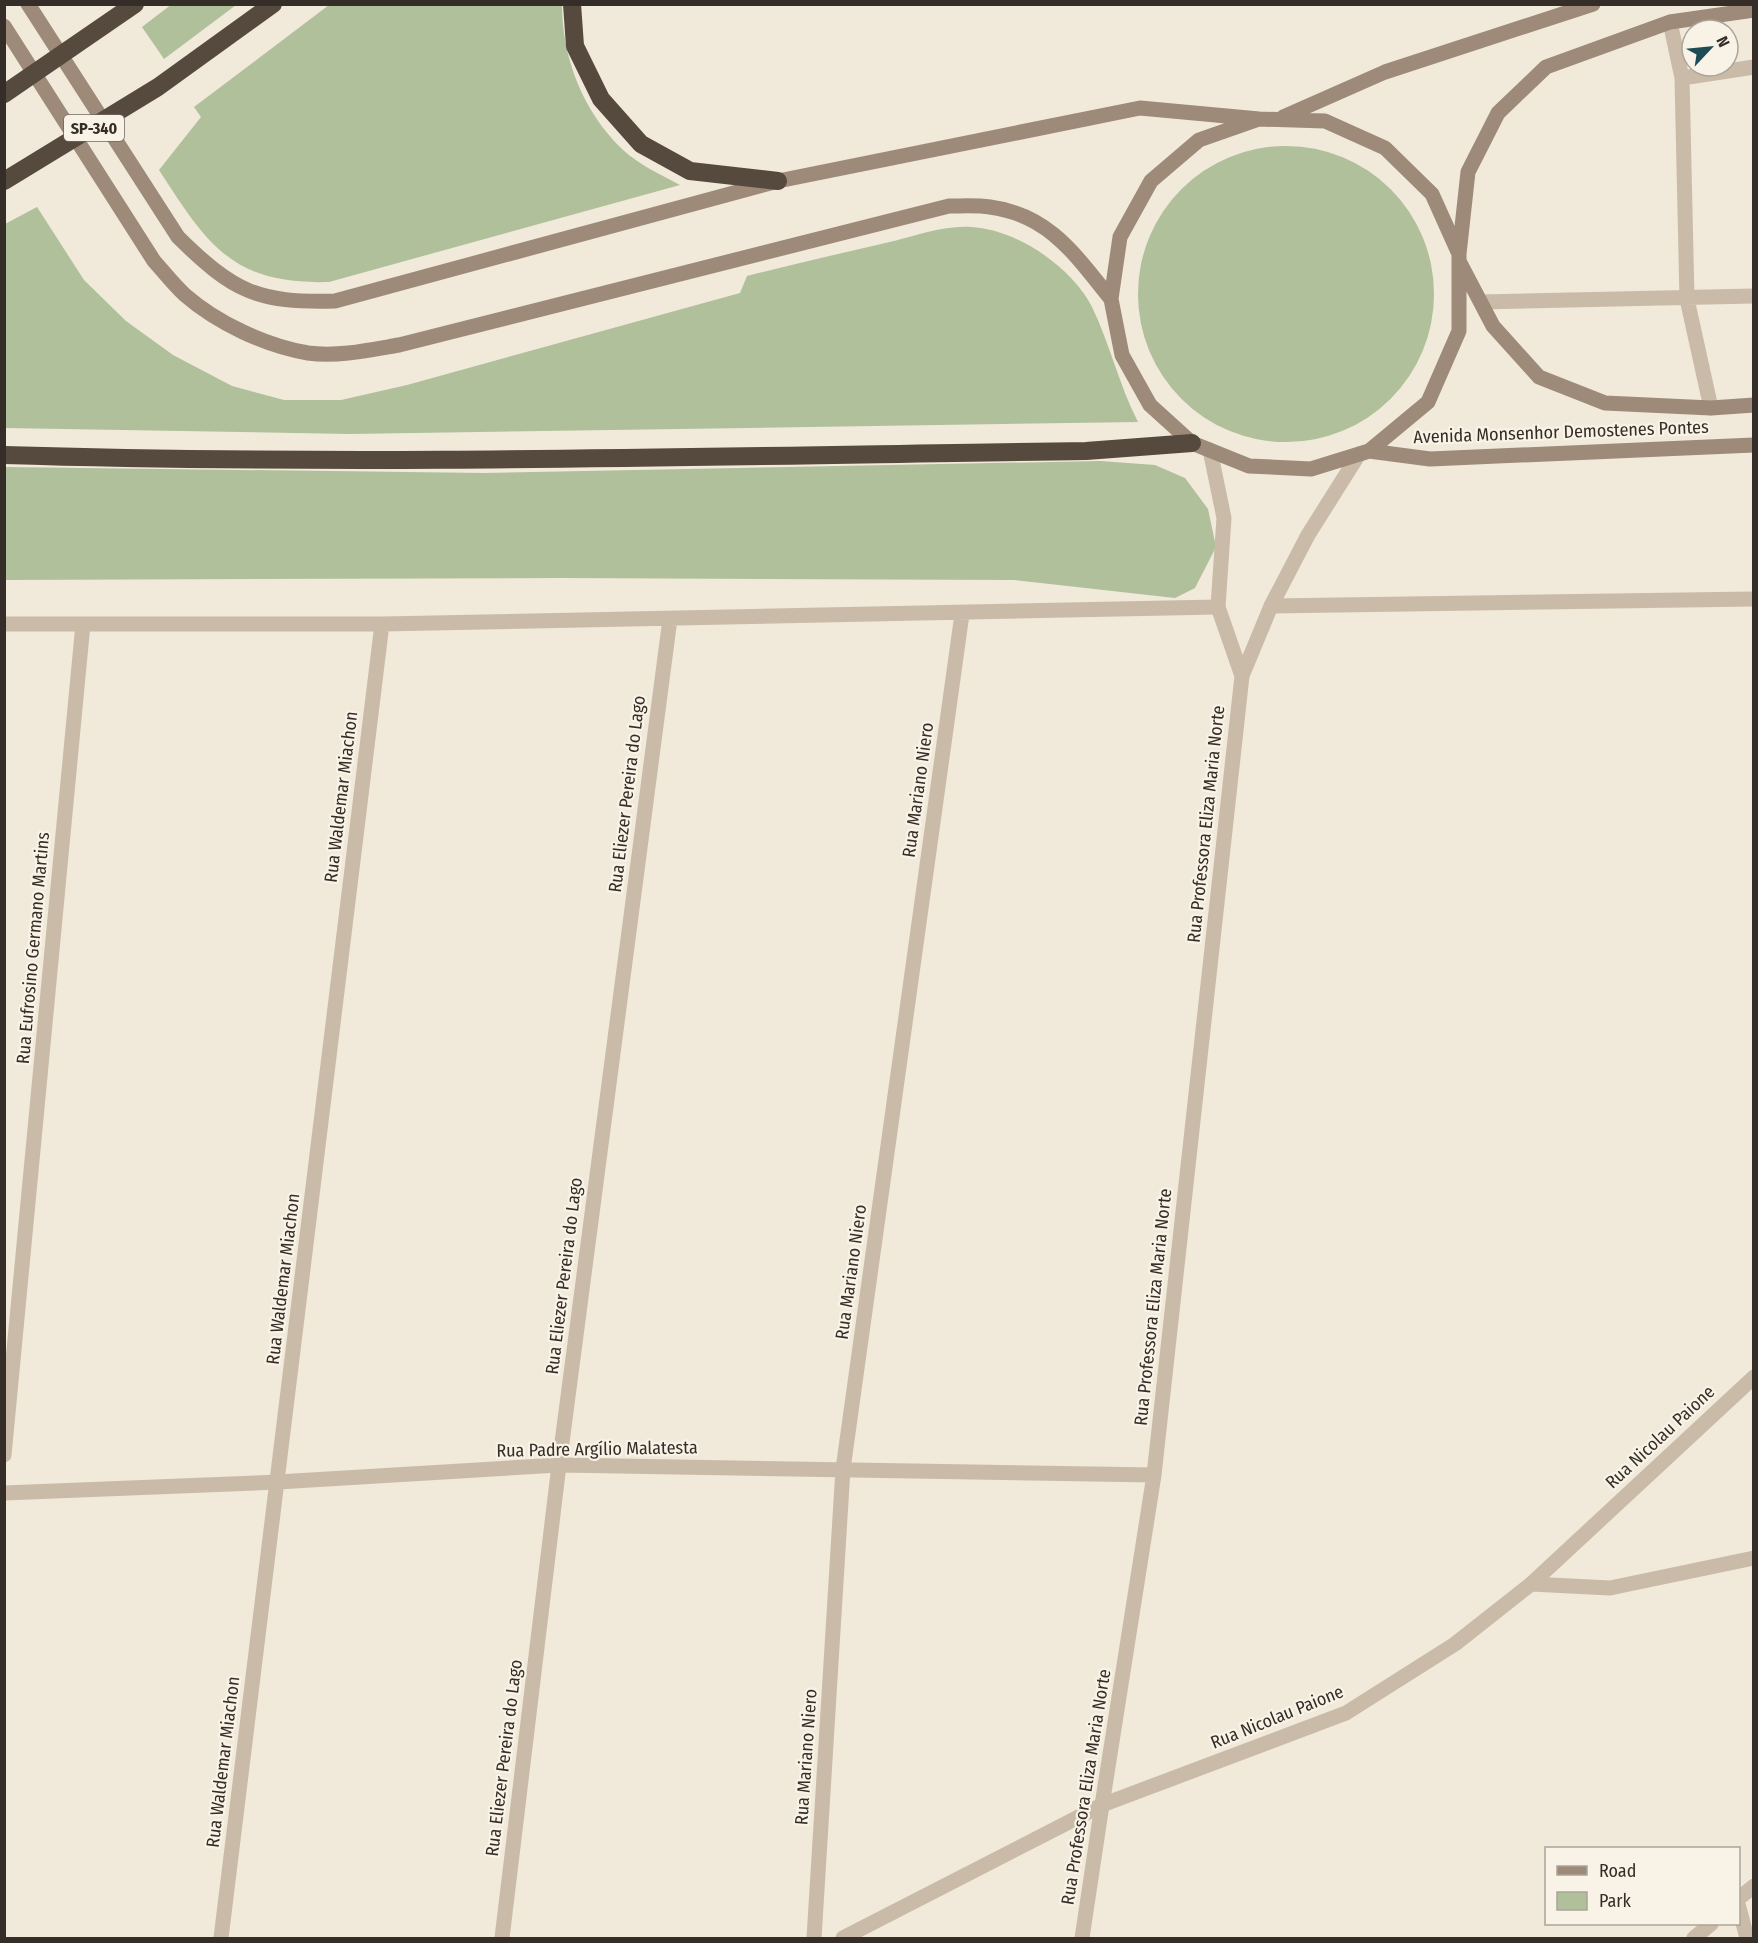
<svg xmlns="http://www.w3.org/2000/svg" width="1758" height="1943" font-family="'Fira Sans Condensed',sans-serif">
<rect width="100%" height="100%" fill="#f1e9da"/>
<path fill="#afc09b" d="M172,4H236V5L164,59L142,27Z
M562,4C562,58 583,111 622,149C639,165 660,174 680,185L329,282C232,285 207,244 159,170L201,117L194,107L329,5Z
M1138 294a148 148 0 1 1 296 0a148 148 0 1 1-296 0Z
M37,207L84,280L126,321L173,355L232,386L284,400H341L407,385L740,293L747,276C796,264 845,252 894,241C918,235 946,225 971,227C1016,229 1072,267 1092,307C1110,344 1119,385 1138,422L350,434L5,428V224Z
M1100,461L1155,465L1185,478L1208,509L1216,547L1195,588L1175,598L1014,580L562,578L5,580V467L484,473Z"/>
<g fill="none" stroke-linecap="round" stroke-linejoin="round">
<path stroke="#c9bba7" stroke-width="15" d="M1670,22L1682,78L1687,299L1711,408
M1682,78L1754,67
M1481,302L1754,296
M1271,606L1754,599"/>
<path stroke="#c9bba7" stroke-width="15" d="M4,624H382L1218,607
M4,1455L83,624
M1531,1584L1610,1588L1754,1558
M1738,1899L1754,1886
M1738,1904L1747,1938
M221,1938L382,624
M502,1938L559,1465L670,619
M814,1938L843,1469L962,614
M1082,1938L1102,1805
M1694,1938L1711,1924"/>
<path stroke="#c9bba7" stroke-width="15" d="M1210,450L1224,518L1218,607L1242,676
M4,1493L278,1482L559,1465L1154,1475
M1102,1805L1154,1475L1242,676L1271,606L1308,535L1359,454
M843,1938L1102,1805L1346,1713L1455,1644L1531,1584L1754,1377"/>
<path stroke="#9d8a78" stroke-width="15" d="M28,4L178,237C234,292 257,303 335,301L778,181L1140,108L1259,119L1325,121L1385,148L1432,194L1459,254V331L1428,402L1369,451L1311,469L1249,466L1192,443L1150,405L1122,355L1111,299L1120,237L1151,181L1199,140L1259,119
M4,26L154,261C164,272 174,285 185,295C217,323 266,346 308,353C338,357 370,350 399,345L949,206C962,206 977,205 990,207C1050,215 1076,256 1111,299
M1283,117L1385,72L1593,4
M1459,254L1468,172L1498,113L1546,67L1670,22L1754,10
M1460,263L1493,326L1539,377L1605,403L1711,408L1754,405
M1369,451L1430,459L1754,445"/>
<path stroke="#56493e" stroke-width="18" d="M572,4L575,46L601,99L641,144L690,171L778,181
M4,94L135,4
M4,181L158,87L273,4
M4,455C365,466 726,456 1086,451L1192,443"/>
</g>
<g text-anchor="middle" stroke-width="4.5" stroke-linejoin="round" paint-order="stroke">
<rect fill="#f9f3e7" stroke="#706861" stroke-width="1.5" x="64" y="115" width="60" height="26" rx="4.5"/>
<g font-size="16" font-weight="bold" fill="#352d27">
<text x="94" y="134">SP-340</text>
</g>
<g font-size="18" fill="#352d27" stroke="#f9f3e7">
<text transform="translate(1561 432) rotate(-2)" y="6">Avenida Monsenhor Demostenes Pontes</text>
<text transform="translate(918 790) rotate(-82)" y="6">Rua Mariano Niero</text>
<text transform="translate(627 794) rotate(-83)" y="6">Rua Eliezer Pereira do Lago</text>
<text transform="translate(341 797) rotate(-83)" y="6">Rua Waldemar Miachon</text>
<text transform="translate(1206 824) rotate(-84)" y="6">Rua Professora Eliza Maria Norte</text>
<text transform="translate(33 948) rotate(-85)" y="6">Rua Eufrosino Germano Martins</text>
<text transform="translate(851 1272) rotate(-82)" y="6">Rua Mariano Niero</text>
<text transform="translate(564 1276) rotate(-83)" y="6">Rua Eliezer Pereira do Lago</text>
<text transform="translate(283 1279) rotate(-83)" y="6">Rua Waldemar Miachon</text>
<text transform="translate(1153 1307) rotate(-84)" y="6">Rua Professora Eliza Maria Norte</text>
<text transform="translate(1660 1437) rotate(-43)" y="6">Rua Nicolau Paione</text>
<text transform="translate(597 1449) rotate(-1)" y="6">Rua Padre Argílio Malatesta</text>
<text transform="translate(1277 1717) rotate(-22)" y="6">Rua Nicolau Paione</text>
<text transform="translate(806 1757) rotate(-86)" y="6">Rua Mariano Niero</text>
<text transform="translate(504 1758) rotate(-83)" y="6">Rua Eliezer Pereira do Lago</text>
<text transform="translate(223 1762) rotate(-83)" y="6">Rua Waldemar Miachon</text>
<text transform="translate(1086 1787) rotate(-81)" y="6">Rua Professora Eliza Maria Norte</text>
</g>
</g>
<rect width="1758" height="1943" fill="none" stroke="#352d27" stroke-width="12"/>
<rect x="1545" y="1847" width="195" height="78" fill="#f9f3e7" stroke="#aba49a" stroke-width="1.5"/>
<rect x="1557" y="1866" width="30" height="9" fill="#9d8a78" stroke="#aba49a" stroke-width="1.5"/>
<text x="1599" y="1877" font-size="18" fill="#352d27">Road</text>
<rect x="1557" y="1892" width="30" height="18" fill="#afc09b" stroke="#aba49a" stroke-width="1.5"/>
<text x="1599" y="1907" font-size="18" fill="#352d27">Park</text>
<g transform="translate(1710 48) rotate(64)"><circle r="28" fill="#f9f3e7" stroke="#aba49a" stroke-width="1.5"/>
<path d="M0-4.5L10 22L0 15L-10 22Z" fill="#1d4c56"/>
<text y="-9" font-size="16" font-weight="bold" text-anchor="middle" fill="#352d27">N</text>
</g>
</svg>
